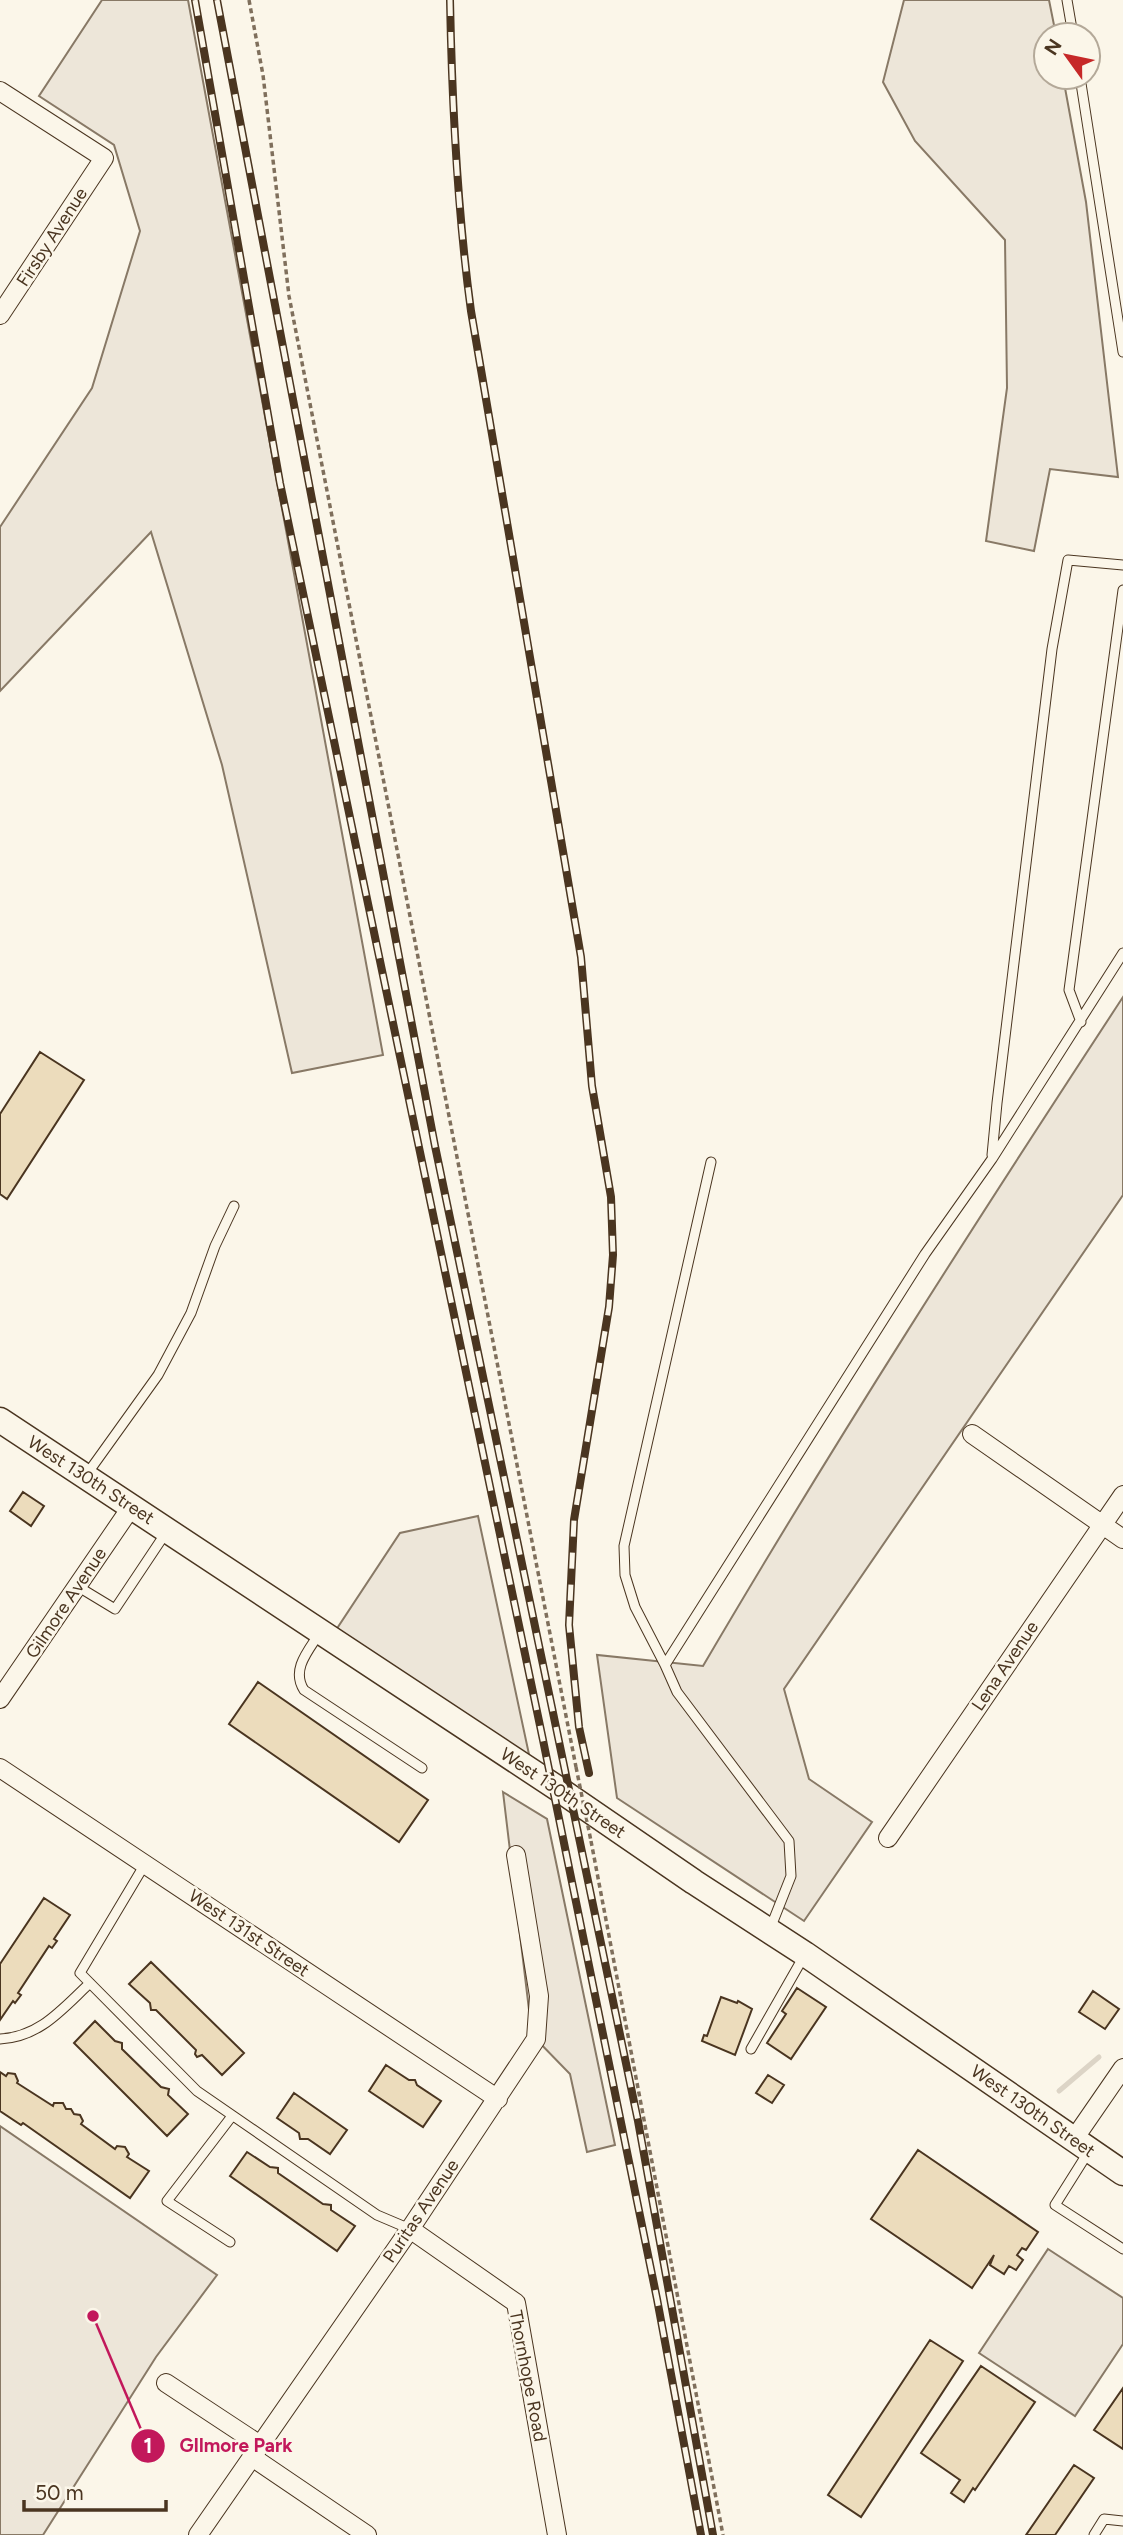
<svg xmlns="http://www.w3.org/2000/svg" width="1123" height="2535" font-family="Figtree,sans-serif">
<rect width="100%" height="100%" fill="#fbf6e9"/>
<path fill="#ede6d9" stroke="#887966" stroke-width="2" d="M102,0H188L383,1055L292,1073L222,765L151,532L0,691V527L92,388L140,231L114,145L39,96Z
M904,0H1049L1056,35H1046V77H1063L1086,202L1118,477L1050,469L1034,551L986,541L1007,388L1005,240L915,141L883,82Z
M1123,997V1195L784,1689L809,1779L872,1822L804,1921L617,1798L597,1655L703,1666C836,1439 979,1217 1123,997Z
M478,1516L530,1759L336,1630L400,1533Z
M503,1792L547,1819L615,2145L587,2152L570,2074L532,2035Z
M0,2126L217,2275L156,2357L43,2535H0Z
M1048,2249L1123,2298V2344L1075,2416L979,2353Z"/>
<g fill="none" stroke-linecap="round" stroke-linejoin="round">
<path stroke="#dcd4c6" stroke-width="5" d="M1059,2091L1099,2057"/>
</g>
<path fill="#ecdcbc" stroke="#4a3520" stroke-width="2" d="M40,1052L84,1080L7,1199L0,1194V1114Z
M23,1492L44,1506L31,1526L10,1511Z
M258,1682L428,1800L399,1842L229,1724Z
M44,1898L70,1915L54,1939L57,1941L52,1948L49,1946L18,1993L21,1995L15,2003L13,2001L0,2020V1964Z
M151,1962L244,2053L222,2075L202,2055L197,2057L195,2054L196,2050L156,2010H151L150,2003L129,1984Z
M797,1988L826,2007L791,2059L767,2043L786,2014L782,2011Z
M1093,1991L1119,2009L1105,2029L1079,2012Z
M721,1997L737,2003L738,2001L752,2009L735,2055L702,2041L704,2035L707,2036Z
M95,2021L115,2041L122,2043V2049L161,2087L169,2089L168,2095L188,2114L167,2136L74,2043Z
M386,2065L409,2080H415L417,2085L441,2101L423,2127L369,2091Z
M0,2072L6,2076L8,2073L15,2074L18,2081L17,2083L53,2106L54,2103H63L66,2109H71L74,2114L80,2115L83,2121L81,2124L115,2149L117,2146L125,2147L129,2154L127,2157L149,2171L130,2198L23,2123L21,2125L0,2111Z
M768,2075L784,2085L772,2103L756,2093Z
M294,2093L347,2130L330,2154L308,2139H300L299,2133L277,2118Z
M918,2150L1038,2232L1026,2250L1022,2248L1017,2255L1023,2260L1016,2270L1009,2266L1004,2274L990,2265L994,2255L972,2288L871,2219Z
M247,2152L270,2167L278,2168V2173L323,2204L331,2205V2210L355,2226L337,2251L230,2176Z
M930,2340L963,2361L861,2517L828,2495Z
M981,2366L1035,2402L975,2490L973,2488L964,2502L951,2493L960,2480L921,2453Z
M1123,2388V2449L1094,2430Z
M1074,2465L1094,2478L1055,2535H1026Z"/>
<g fill="none" stroke-linecap="round" stroke-linejoin="round">
<defs>
<path id="service" d="M1067,0L1073,35
M1080,77L1123,352
M1081,1022L1069,990L1123,590
M992,1155L997,1103L1052,649L1068,560L1123,565
M87,1474L158,1375L191,1313L215,1246L234,1206
M77,1586L115,1609L167,1531
M319,1634C308,1651 291,1670 304,1690L422,1768
M665,1665L635,1607L625,1575L624,1546L711,1162
M145,1864L80,1973L197,2091L377,2215L410,2229
M770,1929L791,1876L789,1841L677,1692L665,1665L925,1254L992,1159L1123,953
M0,2039C40,2037 62,2009 90,1983
M751,2049L804,1956
M1089,2151L1055,2205L1123,2249
M230,2242L167,2201L232,2116
M1094,2535L1104,2519L1123,2521"/>
<path id="minor" d="M0,91L104,158L0,315
M972,1434L1123,1539
M0,1699L132,1506
M0,1768L498,2099
M888,1838L1123,1495
M1074,2139L1123,2068
M410,2229L516,2303L557,2535
M166,2383L260,2445
M252,2457L367,2535
M198,2535L410,2229L536,2039L539,1996L516,1855"/>
<path id="secondary" d="M0,1420L557,1788L694,1882L805,1954L1123,2173"/>
</defs>
<use href="#service" stroke="#4a3520" stroke-width="11"/>
<use href="#minor" stroke="#4a3520" stroke-width="20"/>
<use href="#secondary" stroke="#4a3520" stroke-width="27"/>
<path stroke="#7f6f5c" stroke-width="3.5" stroke-dasharray="5 3.5" stroke-linecap="butt" d="M249,0L263,75L289,296L576,1767
M591,1841L723,2535"/>
<use href="#service" stroke="#fbf6e9" stroke-width="9"/>
<use href="#minor" stroke="#fbf6e9" stroke-width="18"/>
<use href="#secondary" stroke="#fbf6e9" stroke-width="24"/>
<defs>
<path id="rail" d="M195,0L280,483L543,1740L657,2299L701,2535
M217,0L435,1146L638,2121L713,2535
M450,0C452,104 457,208 471,311L581,957L592,1086L611,1197L613,1255L609,1307L574,1520L569,1625L579,1727L589,1773"/>
</defs>
<use href="#rail" stroke="#4a3520" stroke-width="8"/>
<use href="#rail" stroke="#fbf6e9" stroke-width="5" stroke-dasharray="16" stroke-linecap="butt"/>
<path stroke="#7f6f5c" stroke-width="3.5" stroke-dasharray="5 3.5" stroke-linecap="butt" d="M576,1767L591,1841"/>
</g>
<g text-anchor="middle" stroke-width="5" stroke-linejoin="round" paint-order="stroke">
<g font-size="18" fill="#4a3520" stroke="#fbf6e9">
<text transform="translate(52 237) rotate(-57)" y="6">Firsby Avenue</text>
<text transform="translate(91 1480) rotate(33)" y="6">West 130th Street</text>
<text transform="translate(66 1603) rotate(-56)" y="6">Gilmore Avenue</text>
<text transform="translate(1005 1666) rotate(-56)" y="6">Lena Avenue</text>
<text transform="translate(563 1793) rotate(34)" y="6">West 130th Street</text>
<text transform="translate(249 1933) rotate(34)" y="6">West 131st Street</text>
<text transform="translate(1033 2111) rotate(35)" y="6">West 130th Street</text>
<text transform="translate(421 2211) rotate(-56)" y="6">Puritas Avenue</text>
<text transform="translate(528 2376) rotate(79)" y="6">Thornhope Road</text>
</g>
</g>
<path fill="none" stroke="#c2185b" stroke-width="2.5" d="M93 2316L148 2446"/>
<g fill="#c2185b" stroke="#fbf6e9" stroke-width="2.5">
<circle cx="93" cy="2316" r="7"/>
<circle cx="148" cy="2446" r="18"/>
</g>
<g font-size="21" text-anchor="middle" font-weight="bold" fill="#fff">
<text x="148" y="2453">1</text>
</g>
<g font-size="19" text-anchor="middle" font-weight="bold" fill="#c2185b" stroke="#fbf6e9" stroke-width="5" stroke-linejoin="round" paint-order="stroke">
<text x="236" y="2452">GIlmore Park</text>
</g>
<g transform="translate(1067 56) rotate(303)"><circle r="33" fill="#fbf6e9" stroke="#b4a999" stroke-width="2"/>
<path d="M0-5L12 26L0 18L-12 26Z" fill="#c62828"/>
<text y="-10" font-size="19" font-weight="bold" text-anchor="middle" fill="#4a3520">N</text>
</g>
<path d="M24 2500v10h142v-10" fill="none" stroke="#4a3520" stroke-width="3.5"/>
<text x="35" y="2500" font-size="21" fill="#4a3520" stroke="#fbf6e9" stroke-width="5" paint-order="stroke">50 m</text>
</svg>
